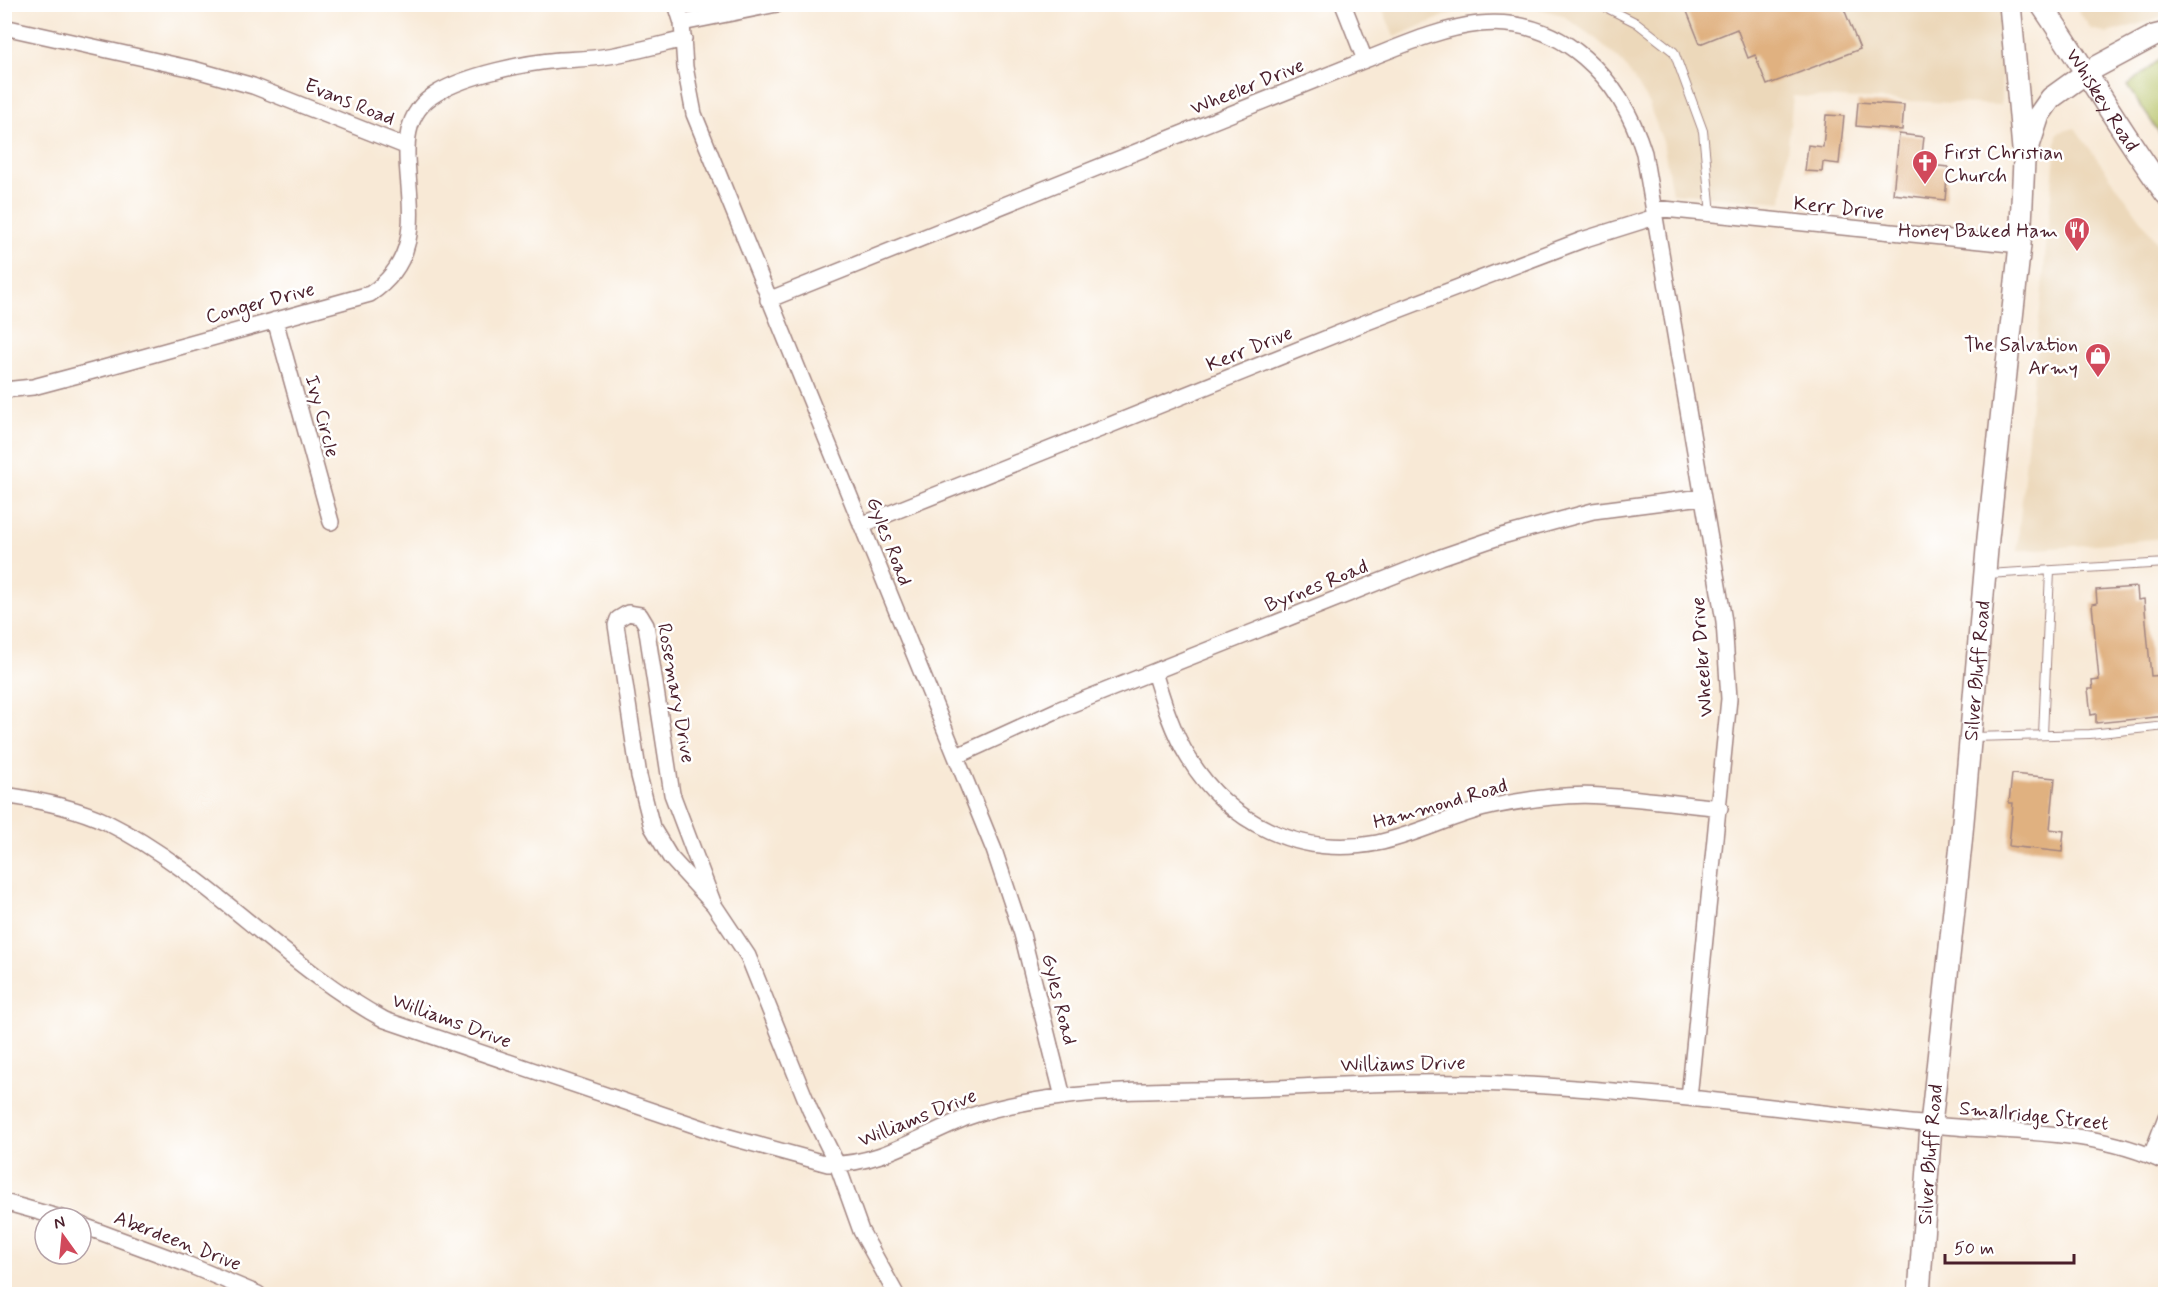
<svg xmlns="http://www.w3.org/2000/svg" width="2170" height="1299" font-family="Mynerve,sans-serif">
<rect width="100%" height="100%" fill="#fff"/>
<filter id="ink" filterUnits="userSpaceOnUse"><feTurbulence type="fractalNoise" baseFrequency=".0167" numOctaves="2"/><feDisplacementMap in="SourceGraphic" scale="12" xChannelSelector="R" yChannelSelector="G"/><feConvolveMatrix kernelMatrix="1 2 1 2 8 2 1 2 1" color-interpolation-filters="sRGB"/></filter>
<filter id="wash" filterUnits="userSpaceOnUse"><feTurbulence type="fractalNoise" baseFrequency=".008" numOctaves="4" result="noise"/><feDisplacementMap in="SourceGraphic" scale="24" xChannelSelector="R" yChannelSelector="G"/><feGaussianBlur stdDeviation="1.35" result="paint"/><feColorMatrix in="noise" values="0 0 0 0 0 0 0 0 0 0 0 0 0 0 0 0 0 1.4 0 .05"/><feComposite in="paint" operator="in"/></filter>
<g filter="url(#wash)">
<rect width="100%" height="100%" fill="#f8e9d6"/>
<path fill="#ecd8ba" d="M1381,5H1484L1457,11L1394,37Z
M1516,5H1999L2004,12L2001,105L1793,96L1782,202L1672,193L1663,142L1646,97L1623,63L1596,39L1562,15L1526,5Z
M2074,5H2165V17L2107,33L2091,29Z
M2075,128L2165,253V538L2017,551L2057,133Z"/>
<path fill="#b4c062" stroke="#7f7046" stroke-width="1.5" d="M2165,55V141L2127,86Z"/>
<g id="blocks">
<path fill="#e0b180" d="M1684,4H1842L1860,49L1767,85L1755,55L1748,58L1737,29L1700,44Z
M1858,102L1904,105L1902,130L1856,126Z
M1826,115L1844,116L1839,164L1823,162L1822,172L1805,171L1808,145L1823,147Z
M1899,134L1924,137L1921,164L1948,167L1945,200L1893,194Z
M2137,587L2138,600L2144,599L2151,676L2166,675V716L2096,723V714L2091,715L2088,689H2093L2092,681L2099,680L2092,604L2097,603L2096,590Z
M2012,774L2055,778L2050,829L2064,831L2062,852L2009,846L2013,803H2009Z"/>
</g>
</g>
<g filter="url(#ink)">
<use href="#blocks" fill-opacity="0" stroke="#a18480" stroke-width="1.5"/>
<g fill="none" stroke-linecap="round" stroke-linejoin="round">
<defs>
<path id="lane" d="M1599,4L1637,23L1674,52L1703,131L1711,214
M1987,574L2166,563
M2043,735L2050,571
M1972,737L2090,734L2166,726"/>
<path id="street" d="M676,4L682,23L685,67L694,114L994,850L1022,934L1063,1097
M1343,4L1365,60
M682,23L777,4
M4,27L193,69L253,86L405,146
M1654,208L2020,245
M768,300L1365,60C1401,46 1440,28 1479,24C1562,16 1621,78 1644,153L1724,621L1729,699L1689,1098
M275,320L331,522
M4,390L33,387L93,371L370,294C457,236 365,135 437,93C467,75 524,63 559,60C576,59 592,59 609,56C634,52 659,45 684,39
M861,525L1362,324L1582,240L1655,217
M628,613L640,615L646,625L672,794L714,905L670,857L652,827L639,776L616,625L618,619Z
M1154,672C1163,701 1172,731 1188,757C1228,823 1300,858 1377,843C1417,835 1454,814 1494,806C1529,799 1567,793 1602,796C1642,798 1681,804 1720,808
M957,756L1060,709L1441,557L1502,536L1593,511L1702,497
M4,795C38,800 75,807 106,822C209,873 284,966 385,1020L729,1137L828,1164C878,1166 923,1134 968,1117C999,1106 1029,1101 1061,1097C1122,1089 1184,1091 1245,1089C1331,1086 1418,1080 1504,1084C1647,1090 1789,1110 1932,1125C2009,1133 2095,1128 2166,1163
M714,905L748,956L810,1110L837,1164L861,1231L896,1294
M2151,1156L2166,1117
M4,1202L61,1218
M81,1225L189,1265L258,1294"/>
<g id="secondary">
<path d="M2010,4L2023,149"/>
<path id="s1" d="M2041,4C2084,67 2121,132 2166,194"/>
<path id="s2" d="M1919,1294L1931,1125L1961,844L1988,538L2020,245L2024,161L2039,115L2051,98L2087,72L2154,36L2166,33"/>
</g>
</defs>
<use href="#lane" stroke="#a18480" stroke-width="10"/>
<use href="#street" stroke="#a18480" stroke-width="18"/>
<use href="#secondary" stroke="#a18480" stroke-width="24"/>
<use href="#lane" stroke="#fff" stroke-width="8"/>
<use href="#street" stroke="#fff" stroke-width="15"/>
<use href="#secondary" stroke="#fff" stroke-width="21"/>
</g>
</g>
<defs>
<symbol id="church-pin" viewBox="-11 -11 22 30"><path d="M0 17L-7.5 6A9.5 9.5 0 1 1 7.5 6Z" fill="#d1495b" stroke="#fff"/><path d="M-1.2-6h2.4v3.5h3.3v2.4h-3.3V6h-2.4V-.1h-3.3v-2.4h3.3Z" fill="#fff"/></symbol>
<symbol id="restaurant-pin" viewBox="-11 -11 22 30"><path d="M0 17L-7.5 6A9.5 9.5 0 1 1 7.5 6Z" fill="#d1495b" stroke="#fff"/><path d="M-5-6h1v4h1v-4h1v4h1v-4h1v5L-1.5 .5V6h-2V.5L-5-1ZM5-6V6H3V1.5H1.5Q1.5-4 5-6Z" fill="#fff"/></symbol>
<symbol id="shop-pin" viewBox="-11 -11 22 30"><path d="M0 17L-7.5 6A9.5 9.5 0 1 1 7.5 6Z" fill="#d1495b" stroke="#fff"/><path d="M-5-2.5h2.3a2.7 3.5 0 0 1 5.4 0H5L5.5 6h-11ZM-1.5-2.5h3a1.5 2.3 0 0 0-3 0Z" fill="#fff"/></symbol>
</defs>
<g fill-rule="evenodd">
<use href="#church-pin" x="1910" y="148" width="30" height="40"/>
<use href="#restaurant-pin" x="2062" y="215" width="30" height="40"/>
<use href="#shop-pin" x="2083" y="341" width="30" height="40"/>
</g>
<g text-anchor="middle" stroke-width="5" stroke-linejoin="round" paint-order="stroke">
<g font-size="20" fill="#4a1f2b" stroke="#fff">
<text transform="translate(1247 86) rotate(-22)" y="7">Wheeler Drive</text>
<text dy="7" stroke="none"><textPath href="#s1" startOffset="114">Whiskey Road</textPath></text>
<text transform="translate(350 101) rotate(22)" y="7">Evans Road</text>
<text transform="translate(1839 207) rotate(6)" y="7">Kerr Drive</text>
<text transform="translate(260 302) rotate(-15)" y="7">Conger Drive</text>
<text transform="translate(1249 348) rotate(-22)" y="7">Kerr Drive</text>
<text transform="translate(323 416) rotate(75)" y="7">Ivy Circle</text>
<text transform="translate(890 541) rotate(69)" y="7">Gyles Road</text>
<text transform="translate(1316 585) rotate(-22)" y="7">Byrnes Road</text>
<text transform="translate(1701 657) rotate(-94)" y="7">Wheeler Drive</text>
<text dy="7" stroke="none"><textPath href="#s2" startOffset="626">Silver Bluff Road</textPath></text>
<text transform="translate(677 693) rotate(80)" y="7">Rosemary Drive</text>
<text transform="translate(1440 803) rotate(-16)" y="7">Hammond Road</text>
<text transform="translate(1060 999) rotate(76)" y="7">Gyles Road</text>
<text transform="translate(452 1020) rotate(20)" y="7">Williams Drive</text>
<text transform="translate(1403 1063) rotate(-1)" y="7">Williams Drive</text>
<text transform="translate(2034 1115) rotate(6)" y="7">Smallridge Street</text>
<text transform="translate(917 1117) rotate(-22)" y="7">Williams Drive</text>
<text dy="7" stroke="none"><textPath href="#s2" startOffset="140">Silver Bluff Road</textPath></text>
<text transform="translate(178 1240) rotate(21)" y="7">Aberdeen Drive</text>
</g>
<g font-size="20" fill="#4a1f2b" stroke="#fff" text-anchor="end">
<text x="1944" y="159" text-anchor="start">First Christian<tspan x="1944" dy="23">Church</tspan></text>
<text x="2058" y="237">Honey Baked Ham</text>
<text x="2078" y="351">The Salvation<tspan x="2078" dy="23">Army</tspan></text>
</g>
</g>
<rect width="2170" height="1299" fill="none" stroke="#fff" stroke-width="24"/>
<g transform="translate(63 1236) rotate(345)"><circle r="28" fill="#ffffff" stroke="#b7a5aa" stroke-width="1.5"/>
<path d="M0-4.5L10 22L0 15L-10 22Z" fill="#d1495b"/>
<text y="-9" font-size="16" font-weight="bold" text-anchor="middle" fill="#4a1f2b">N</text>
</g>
<path d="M1945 1254v9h129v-9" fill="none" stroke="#4a1f2b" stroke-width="3"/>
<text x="1954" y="1254" font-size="18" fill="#4a1f2b" stroke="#ffffff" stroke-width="4.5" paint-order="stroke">50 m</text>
</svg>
